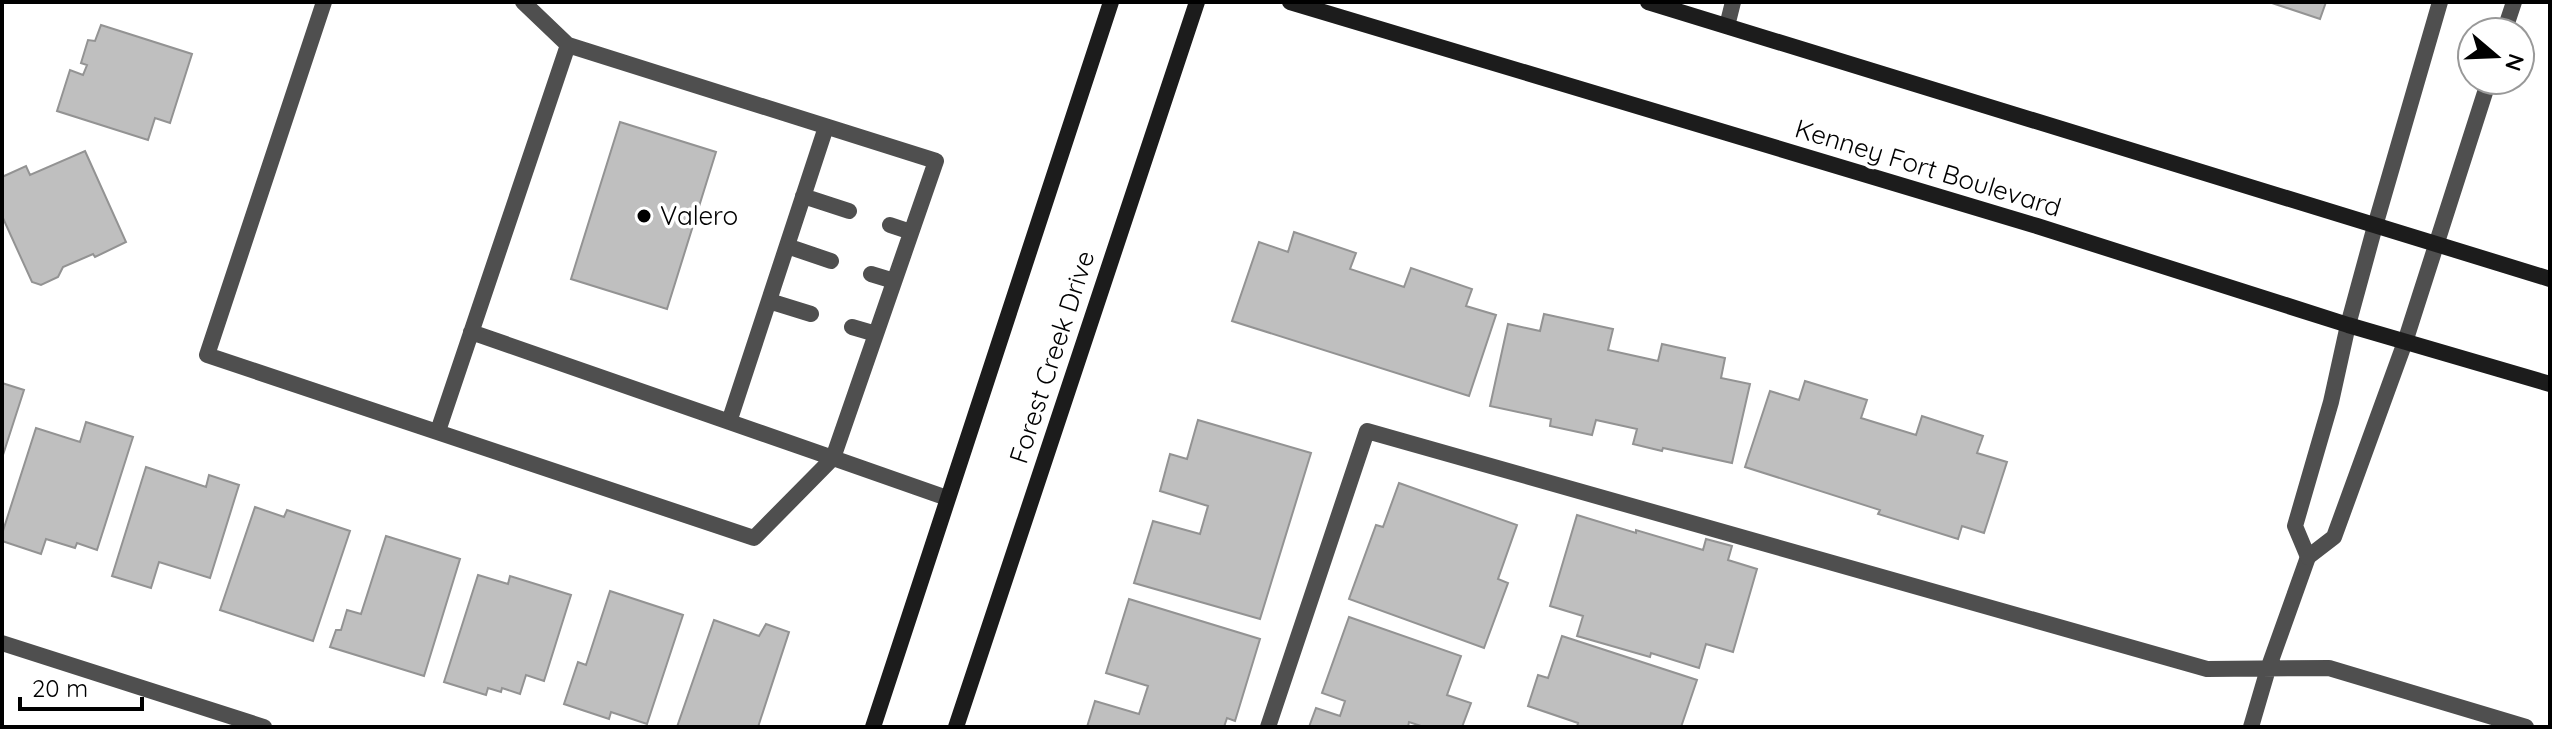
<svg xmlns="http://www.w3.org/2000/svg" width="2552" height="729" font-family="Quicksand,sans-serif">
<rect width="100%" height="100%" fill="#fff"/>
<path fill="#bfbfbf" stroke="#939393" stroke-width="2" d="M2269,2H2326L2320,19Z
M101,25L192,54L170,123L155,118L148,140L57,111L70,70L83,75L87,65L81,63L88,40L95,41Z
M620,122L716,152L667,309L571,279Z
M85,151L126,242L95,257L93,254L63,267L58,277L41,285L32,282L2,216V177L26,166L30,175Z
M1294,232L1356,253L1350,269L1404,287L1411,268L1472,289L1466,306L1496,315L1469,396L1232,321L1259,242L1288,252Z
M1544,314L1613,329L1608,350L1658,361L1662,344L1725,358L1721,378L1750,384L1732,463L1663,448L1662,451L1633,444L1637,429L1596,420L1592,435L1550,426L1551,419L1490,406L1508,324L1540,331Z
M1805,381L1867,400L1861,418L1916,435L1922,416L1983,436L1977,453L2007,462L1984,533L1962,526L1958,539L1878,514L1880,510L1745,467L1770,391L1799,400Z
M2,383L24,390L2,458Z
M1198,420L1311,453L1260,619L1134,583L1153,521L1200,534L1208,506L1160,491L1170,454L1187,459Z
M86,422L133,437L97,550L77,543L75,548L46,539L41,554L2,541V534L36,428L80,442Z
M146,467L206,487L209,475L239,485L210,578L159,562L151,588L112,576Z
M1399,483L1517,525L1498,579L1508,583L1484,648L1349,599L1376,525L1383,527Z
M255,507L284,517L287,510L350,531L313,641L220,610Z
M1577,515L1636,533V530L1703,550L1706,539L1732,546L1728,560L1757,569L1733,652L1706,644L1699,668L1651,653L1650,657L1577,636L1583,616L1550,606Z
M386,536L460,559L424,676L330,647L336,630H341L347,610L361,614Z
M478,575L508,584L510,576L571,595L544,681L526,675L520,694L502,688L501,692L488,688L486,695L444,682Z
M610,591L683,615L647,724L611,712L609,719L564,704L578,662L586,665Z
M1129,599L1260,639L1235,721L1227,718L1224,727H1087L1095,701L1139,714L1148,686L1106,673Z
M1349,617L1461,656L1447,695L1471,703L1462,727H1424L1409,722L1408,727H1309L1316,708L1340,716L1345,701L1322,693Z
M714,620L759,636L766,624L789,632L758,727H677Z
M1562,636L1697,680L1681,727H1577L1578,723L1528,706L1538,675L1548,678Z"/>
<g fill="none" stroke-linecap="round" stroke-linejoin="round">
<path stroke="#4f4f4f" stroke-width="16" d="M324,2L207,355L754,538L833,458L947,498
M1727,26L1733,2
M803,196L849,211
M890,225L911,232
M787,246L831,261
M871,274L894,281
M769,301L811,314
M852,327L876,334
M471,332L833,458L936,161L568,45L523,2
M729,422L826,127
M438,431L568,45
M1268,727L1367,431L2207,669L2329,668L2526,727
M2251,727L2268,669L2308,557"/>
<path stroke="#4f4f4f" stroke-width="16" d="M2440,2L2375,226L2348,325L2331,402L2295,526L2308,557L2334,537L2405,342L2489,80
M2504,32L2514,2
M2,643L264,727"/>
<path stroke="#1c1c1c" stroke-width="16" d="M1290,2L2037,226L2348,325L2550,384
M1648,2L2550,279
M873,727L1111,2
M956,727L1197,2"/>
</g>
<circle fill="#000" stroke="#fff" stroke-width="3" cx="644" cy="216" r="8"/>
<g text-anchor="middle" stroke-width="7" stroke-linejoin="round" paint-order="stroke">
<g font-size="26" fill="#000" stroke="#fff">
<text transform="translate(1928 168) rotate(17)" y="9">Kenney Fort Boulevard</text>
<text transform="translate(1052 357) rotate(-72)" y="9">Forest Creek Drive</text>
</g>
<g font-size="26" fill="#000" stroke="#fff" text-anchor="start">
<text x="660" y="225">Valero</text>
</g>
</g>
<rect width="2552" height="729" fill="none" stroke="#000000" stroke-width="8"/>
<g transform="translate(2496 56) rotate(109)"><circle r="38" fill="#ffffff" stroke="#999999" stroke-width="2"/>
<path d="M0-6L14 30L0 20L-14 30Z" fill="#000000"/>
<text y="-12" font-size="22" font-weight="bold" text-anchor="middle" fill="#000000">N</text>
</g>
<path d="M20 697v12h122v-12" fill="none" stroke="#000000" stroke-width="4"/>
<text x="32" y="697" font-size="24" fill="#000000" stroke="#ffffff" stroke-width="6" paint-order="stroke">20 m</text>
</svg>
